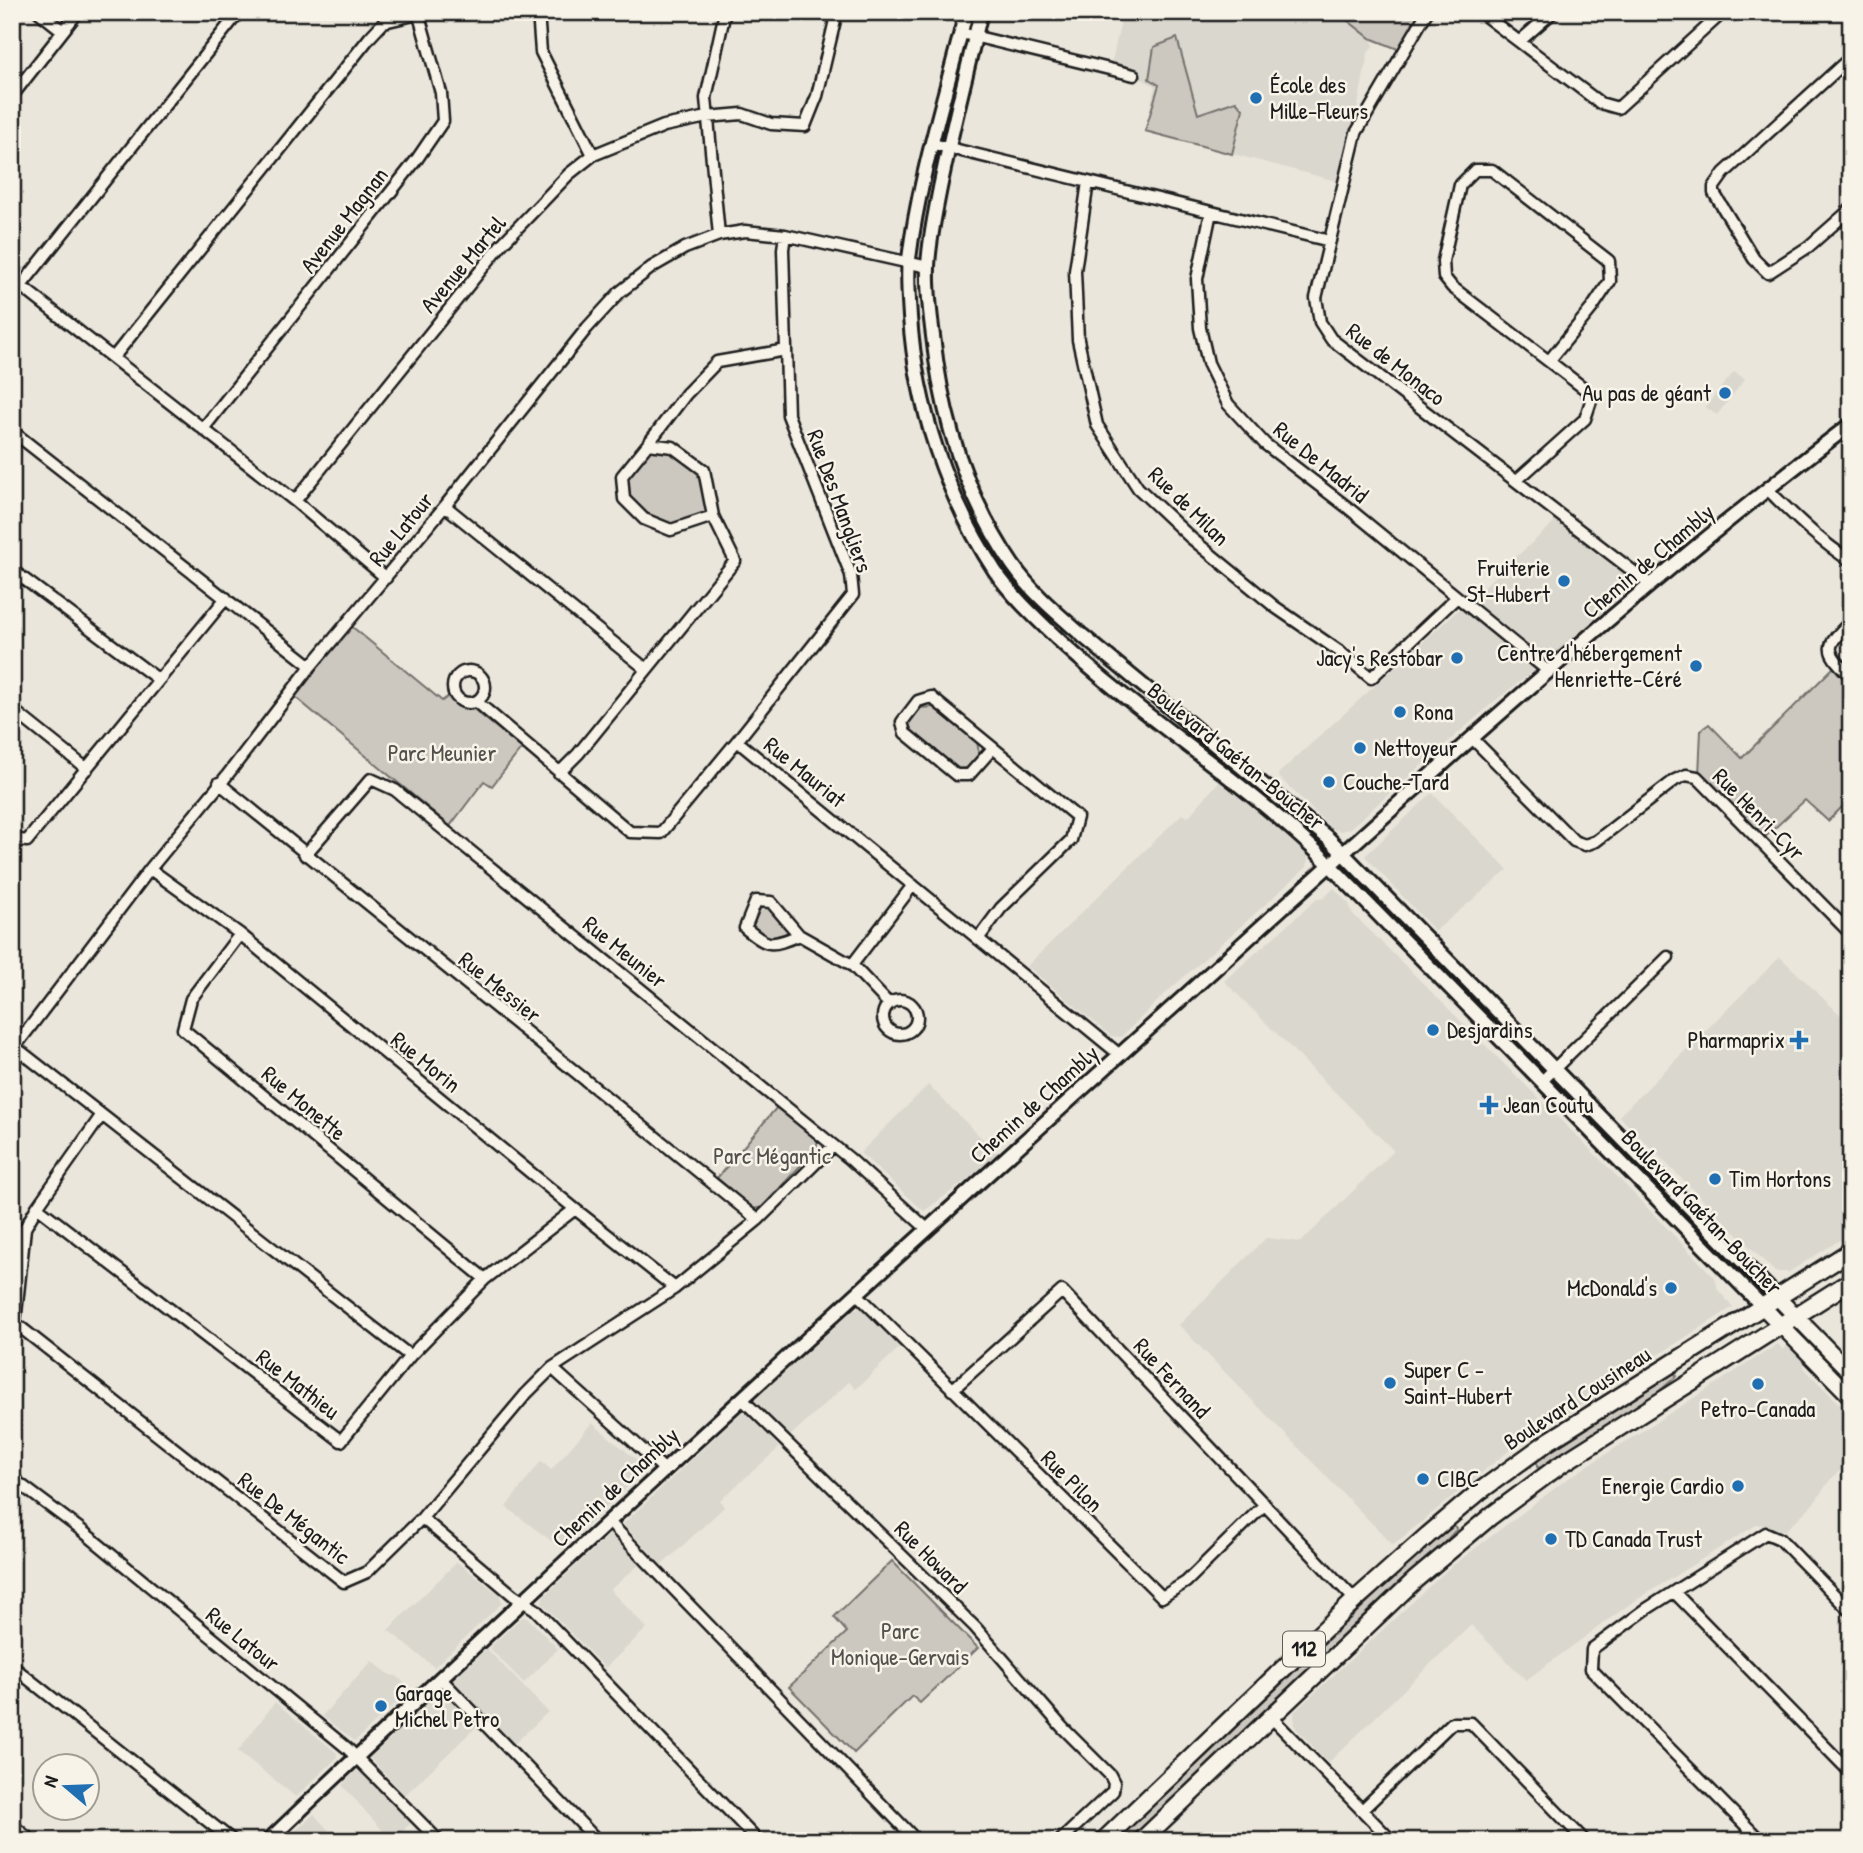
<svg xmlns="http://www.w3.org/2000/svg" width="1863" height="1853" font-family="'Patrick Hand',sans-serif">
<rect width="100%" height="100%" fill="#eae6dc"/>
<filter id="ink" filterUnits="userSpaceOnUse"><feTurbulence type="fractalNoise" baseFrequency=".0143" numOctaves="2"/><feDisplacementMap in="SourceGraphic" scale="14" xChannelSelector="R" yChannelSelector="G"/><feConvolveMatrix kernelMatrix="1 2 1 2 8 2 1 2 1" color-interpolation-filters="sRGB"/></filter>
<g filter="url(#ink)">
<path fill="#dad7ce" d="M1117,12H1337L1370,38L1374,45L1368,53L1357,110L1356,133L1344,183L1145,131L1155,86L1134,75L1110,70L1122,17L1117,15Z
M1734,372L1745,379L1717,415L1705,407Z
M1558,519L1645,585L1496,700L1349,829L1340,831L1332,829L1278,776L1279,773Z
M1224,776L1308,856L1307,867L1166,993L1121,1037L1111,1036L1027,966L1182,814L1188,817Z
M1432,793L1508,870L1435,931L1365,856Z
M1334,888L1349,904L1352,913L1603,1162L1715,1278L1718,1290L1733,1307L1511,1449L1393,1545L1179,1325L1266,1238L1301,1242L1394,1151L1224,981L1317,899L1324,898Z
M1780,957L1851,1025V1233L1789,1272H1775L1619,1116Z
M928,1085L1000,1156L924,1211L860,1153Z
M862,1308L900,1347L856,1389L849,1382L790,1436L755,1400L854,1309Z
M1778,1344L1783,1350L1788,1345L1803,1361L1805,1369L1851,1416V1460L1829,1481L1815,1502L1785,1531L1758,1524L1630,1604L1526,1680L1471,1625L1328,1763L1295,1727L1294,1712L1448,1569L1567,1479Z
M741,1413L750,1415L779,1448L720,1500L724,1507L662,1565L623,1524Z
M592,1423L643,1465L642,1473L562,1549L506,1507L541,1461L551,1470Z
M611,1533L641,1563L610,1590L647,1628L605,1668L542,1603L543,1597Z
M457,1562L500,1595L502,1603L434,1667L388,1630Z
M522,1617L528,1618L558,1649L524,1683L489,1648Z
M487,1649L548,1712L513,1745L452,1680Z
M372,1661L390,1675L397,1676L411,1690L355,1741L322,1716Z
M442,1691L477,1726L405,1795L370,1758Z
M275,1702L337,1753L336,1759L296,1797L238,1751Z
M356,1771L367,1773L412,1822L392,1841L342,1785Z
M314,1814L338,1841H284Z"/>
<path fill="#ccc8c0" stroke="#74726e" stroke-width="2" d="M1337,12H1427L1403,51L1370,38Z
M1177,38L1198,114L1236,101L1243,109L1232,154L1145,131L1159,85L1149,79L1154,47Z
M648,444L673,447L704,470L713,516L671,530L644,519L624,499L622,476Z
M350,625L442,701L450,695L463,706L472,708L522,748L492,786L484,781L450,826L294,696Z
M1835,666L1851,684V798L1828,821L1805,800L1764,838L1699,775L1701,730L1709,724L1742,758Z
M934,707L977,741L979,754L969,768L956,769L913,735L909,723L920,708Z
M758,904L770,906L795,934L776,942L761,937L748,927Z
M777,1107L818,1140L816,1149L762,1207L754,1209L717,1178Z
M1674,1373L1677,1376L1656,1394L1540,1468L1537,1467V1460Z
M1453,1525L1457,1529L1443,1544L1400,1581L1128,1841H1116L1401,1570Z
M892,1561L978,1648L920,1703L912,1696L854,1753L789,1687L847,1632L834,1617Z"/>
<g fill="none" stroke-linecap="round" stroke-linejoin="round">
<defs>
<path id="minor" d="M39,12L63,31
M538,12L541,52L593,155
M1427,12L1356,133L1316,298L1320,322L1331,339L1651,585
M1480,12L1600,103L1618,108L1719,16V12
M961,33L1134,75
M1520,41L1553,12
M1851,57L1724,173L1714,187V193L1754,259L1768,273L1808,247L1851,209
M12,96L78,12
M933,144L1330,241
M1088,182L1075,271L1078,340L1097,425L1138,488L1191,538L1275,607L1339,651L1371,678L1457,597
M1211,212L1197,279L1200,328L1208,363L1228,404L1265,444L1347,507L1548,671
M719,235L706,98L725,12
M12,279L295,501L386,578
M21,286L239,12
M113,358L370,37L384,22L418,14
M203,429L417,159L443,121L441,93L418,12
M12,431L311,666
M648,444L686,394L717,362L786,350
M1516,481L1585,419L1591,401L1585,389L1452,287L1444,277L1443,261L1460,185L1475,170H1492L1609,261L1610,281L1592,308L1549,361
M1768,490C1794,515 1819,541 1851,561
M295,501L501,245L569,174L593,155L664,126L707,117L742,114L771,124L805,126L817,96L837,12
M445,506L646,669
M12,570L159,680
M1851,621C1823,649 1825,649 1851,677
M453 687a16 16 0 1 1 32 0a16 16 0 1 1-32 0Z
M477,702L630,832L661,833L737,741L853,595L851,575L788,415L783,249L785,235
M12,709L87,769
M1472,738L1574,841L1585,845L1596,841L1675,780L1686,775L1697,777L1851,934
M737,741L1120,1055
M559,773L578,754L735,561L713,516L704,470L673,447L648,444L622,476L624,499L644,519L671,530L713,516
M219,783L758,1220
M12,839L27,841L226,598
M305,855L371,779L395,790L850,1159L926,1228
M150,869L240,934L575,1209L675,1288
M240,934L191,999L183,1029L485,1279
M799,935C770,947 769,947 745,928L756,901L771,902L799,935L852,965L888,1003
M978,939L1001,908L1071,840L1077,817L931,697L918,701L902,722L905,733L956,775H969L993,748
M852,965L913,885
M883 1017a17 17 0 1 1 34 0a17 17 0 1 1-34 0Z
M15,1047L410,1356
M12,1051L150,869L225,778L311,666L445,506L587,328L620,292L652,267L685,248L719,235L745,231L785,235L928,267
M1542,1081L1668,957
M101,1116L37,1207L25,1228L15,1323L344,1582L367,1572L422,1518L526,1394L552,1368L675,1288L758,1220L833,1146
M37,1207L341,1441L410,1356L485,1279L575,1209
M857,1294L1162,1597L1186,1582L1265,1504
M552,1368L665,1470
M952,1390L1062,1291L1355,1600
M742,1399L975,1627L1062,1727L1110,1775L1114,1783L1113,1791L1060,1841
M12,1478L80,1529L347,1748L439,1841
M422,1518L513,1595L535,1609L758,1841
M609,1522L917,1841
M1674,1592L1851,1773
M12,1666L233,1841
M440,1678L598,1841
M1271,1717L1392,1841
M1362,1810L1452,1723H1471L1585,1841
M12,1825L32,1841
M1761,1841L1591,1669L1592,1649L1645,1610L1766,1533L1780,1539L1851,1612"/>
<path id="tertiary" d="M966,12C946,94 919,176 909,259C907,278 909,299 910,317C916,406 946,496 995,571C1010,594 1039,621 1059,640C1140,716 1236,775 1317,852L1762,1306
M981,12C967,71 952,129 940,188C935,214 929,241 928,267C927,290 930,313 933,336C942,418 965,495 1012,564C1031,592 1058,614 1083,636L1329,839L1777,1297
M268,1841C559,1564 856,1293 1155,1023C1382,818 1607,610 1851,424"/>
<path id="secondary" d="M1777,1297L1851,1373
M1762,1306L1851,1397"/>
<path id="primary" d="M1103,1841L1355,1600L1428,1535L1480,1491L1549,1441L1851,1251
M1141,1841L1415,1580L1491,1516L1560,1465L1851,1281"/>
</defs>
<use href="#minor" stroke="#1c1c1c" stroke-width="15"/>
<use href="#tertiary" stroke="#1c1c1c" stroke-width="18"/>
<use href="#secondary" stroke="#1c1c1c" stroke-width="19"/>
<use href="#primary" stroke="#1c1c1c" stroke-width="21"/>
<use href="#minor" stroke="#f7f3e8" stroke-width="10"/>
<use href="#tertiary" stroke="#f7f3e8" stroke-width="12"/>
<use href="#secondary" stroke="#f7f3e8" stroke-width="14"/>
<use href="#primary" stroke="#f7f3e8" stroke-width="16"/>
</g>
</g>
<g fill="#1f6fb2" stroke="#f7f3e8" stroke-width="2.5">
<circle cx="1256" cy="98" r="7"/>
<circle cx="1725" cy="393" r="7"/>
<circle cx="1564" cy="581" r="7"/>
<circle cx="1457" cy="658" r="7"/>
<circle cx="1696" cy="666" r="7"/>
<circle cx="1400" cy="712" r="7"/>
<circle cx="1360" cy="748" r="7"/>
<circle cx="1329" cy="782" r="7"/>
<circle cx="1433" cy="1030" r="7"/>
<path d="M1795.5 1029.5h7v7h7v7h-7v7h-7v-7h-7v-7h7z"/>
<path d="M1485.5 1094.5h7v7h7v7h-7v7h-7v-7h-7v-7h7z"/>
<circle cx="1715" cy="1179" r="7"/>
<circle cx="1671" cy="1288" r="7"/>
<circle cx="1390" cy="1383" r="7"/>
<circle cx="1758" cy="1384" r="7"/>
<circle cx="1423" cy="1479" r="7"/>
<circle cx="1738" cy="1486" r="7"/>
<circle cx="1551" cy="1539" r="7"/>
<circle cx="381" cy="1706" r="7"/>
</g>
<g text-anchor="middle" stroke-width="5" stroke-linejoin="round" paint-order="stroke">
<rect fill="#f7f3e8" stroke="#5e5c59" stroke-width="2" x="1283" y="1631.5" width="42" height="35" rx="5"/>
<g font-size="21" font-weight="bold" fill="#1c1c1c">
<text x="1304" y="1656">112</text>
</g>
<g font-size="23" fill="#1c1c1c" stroke="#f7f3e8" text-anchor="start">
<text x="1270" y="93">École des<tspan x="1270" dy="26">Mille-Fleurs</tspan></text>
<text x="1711" y="401" text-anchor="end">Au pas de géant</text>
<text x="1550" y="576" text-anchor="end">Fruiterie<tspan x="1550" dy="26">St-Hubert</tspan></text>
<text x="1682" y="661" text-anchor="end">Centre d'hébergement<tspan x="1682" dy="26">Henriette-Céré</tspan></text>
<text x="1443" y="666" text-anchor="end">Jacy's Restobar</text>
<text x="1414" y="720">Rona</text>
<text x="1374" y="756">Nettoyeur</text>
<text x="1343" y="790">Couche-Tard</text>
<text x="1447" y="1038">Desjardins</text>
<text x="1785" y="1048" text-anchor="end">Pharmaprix</text>
<text x="1503" y="1113">Jean Coutu</text>
<text x="1729" y="1187">Tim Hortons</text>
<text x="1657" y="1296" text-anchor="end">McDonald's</text>
<text x="1404" y="1378">Super C -<tspan x="1404" dy="26">Saint-Hubert</tspan></text>
<text x="1758" y="1417" text-anchor="middle">Petro-Canada</text>
<text x="1437" y="1487">CIBC</text>
<text x="1724" y="1494" text-anchor="end">Energie Cardio</text>
<text x="1565" y="1547">TD Canada Trust</text>
<text x="395" y="1701">Garage<tspan x="395" dy="26">Michel Petro</tspan></text>
</g>
<g font-size="23" fill="#1c1c1c" stroke="#f7f3e8">
<text transform="translate(344 220) rotate(-52)" y="8">Avenue Magnan</text>
<text transform="translate(463 264) rotate(-50)" y="8">Avenue Martel</text>
<text transform="translate(1396 364) rotate(38)" y="8">Rue de Monaco</text>
<text transform="translate(1321 462) rotate(39)" y="8">Rue De Madrid</text>
<text transform="translate(840 501) rotate(70)" y="8">Rue Des Mangliers</text>
<text transform="translate(1189 506) rotate(44)" y="8">Rue de Milan</text>
<text transform="translate(401 529) rotate(-51)" y="8">Rue Latour</text>
<text transform="translate(1648 561) rotate(-40)" y="8">Chemin de Chambly</text>
<text transform="translate(1236 756) rotate(39)" y="8">Boulevard Gaétan-Boucher</text>
<text transform="translate(805 772) rotate(39)" y="8">Rue Mauriat</text>
<text transform="translate(1759 814) rotate(45)" y="8">Rue Henri-Cyr</text>
<text transform="translate(625 952) rotate(39)" y="8">Rue Meunier</text>
<text transform="translate(500 987) rotate(39)" y="8">Rue Messier</text>
<text transform="translate(426 1062) rotate(39)" y="8">Rue Morin</text>
<text transform="translate(304 1103) rotate(40)" y="8">Rue Monette</text>
<text transform="translate(1034 1104) rotate(-42)" y="8">Chemin de Chambly</text>
<text transform="translate(1702 1212) rotate(46)" y="8">Boulevard Gaétan-Boucher</text>
<text transform="translate(1172 1378) rotate(47)" y="8">Rue Fernand</text>
<text transform="translate(298 1384) rotate(38)" y="8">Rue Mathieu</text>
<text transform="translate(1577 1398) rotate(-33)" y="8">Boulevard Cousineau</text>
<text transform="translate(1072 1481) rotate(45)" y="8">Rue Pilon</text>
<text transform="translate(615 1487) rotate(-43)" y="8">Chemin de Chambly</text>
<text transform="translate(294 1518) rotate(38)" y="8">Rue De Mégantic</text>
<text transform="translate(931 1557) rotate(45)" y="8">Rue Howard</text>
<text transform="translate(243 1639) rotate(39)" y="8">Rue Latour</text>
</g>
<g font-size="23" fill="#51504d" stroke="#f7f3e8">
<text x="442" y="761">Parc Meunier</text>
<text x="772" y="1164">Parc Mégantic</text>
<text x="900" y="1639">Parc<tspan x="900" dy="26">Monique-Gervais</tspan></text>
</g>
</g>
<rect width="1863" height="1853" fill="none" stroke="#f7f3e8" stroke-width="42"/>
<rect x="21" y="21" width="1821" height="1811" fill="none" stroke="#1c1c1c" stroke-width="2.5" filter="url(#ink)"/>
<g transform="translate(66 1787) rotate(289)"><circle r="33" fill="#f7f3e8" stroke="#9f9d96" stroke-width="2"/>
<path d="M0-5L12 26L0 18L-12 26Z" fill="#1f6fb2"/>
<text y="-10" font-size="19" font-weight="bold" text-anchor="middle" fill="#1c1c1c">N</text>
</g>
</svg>
